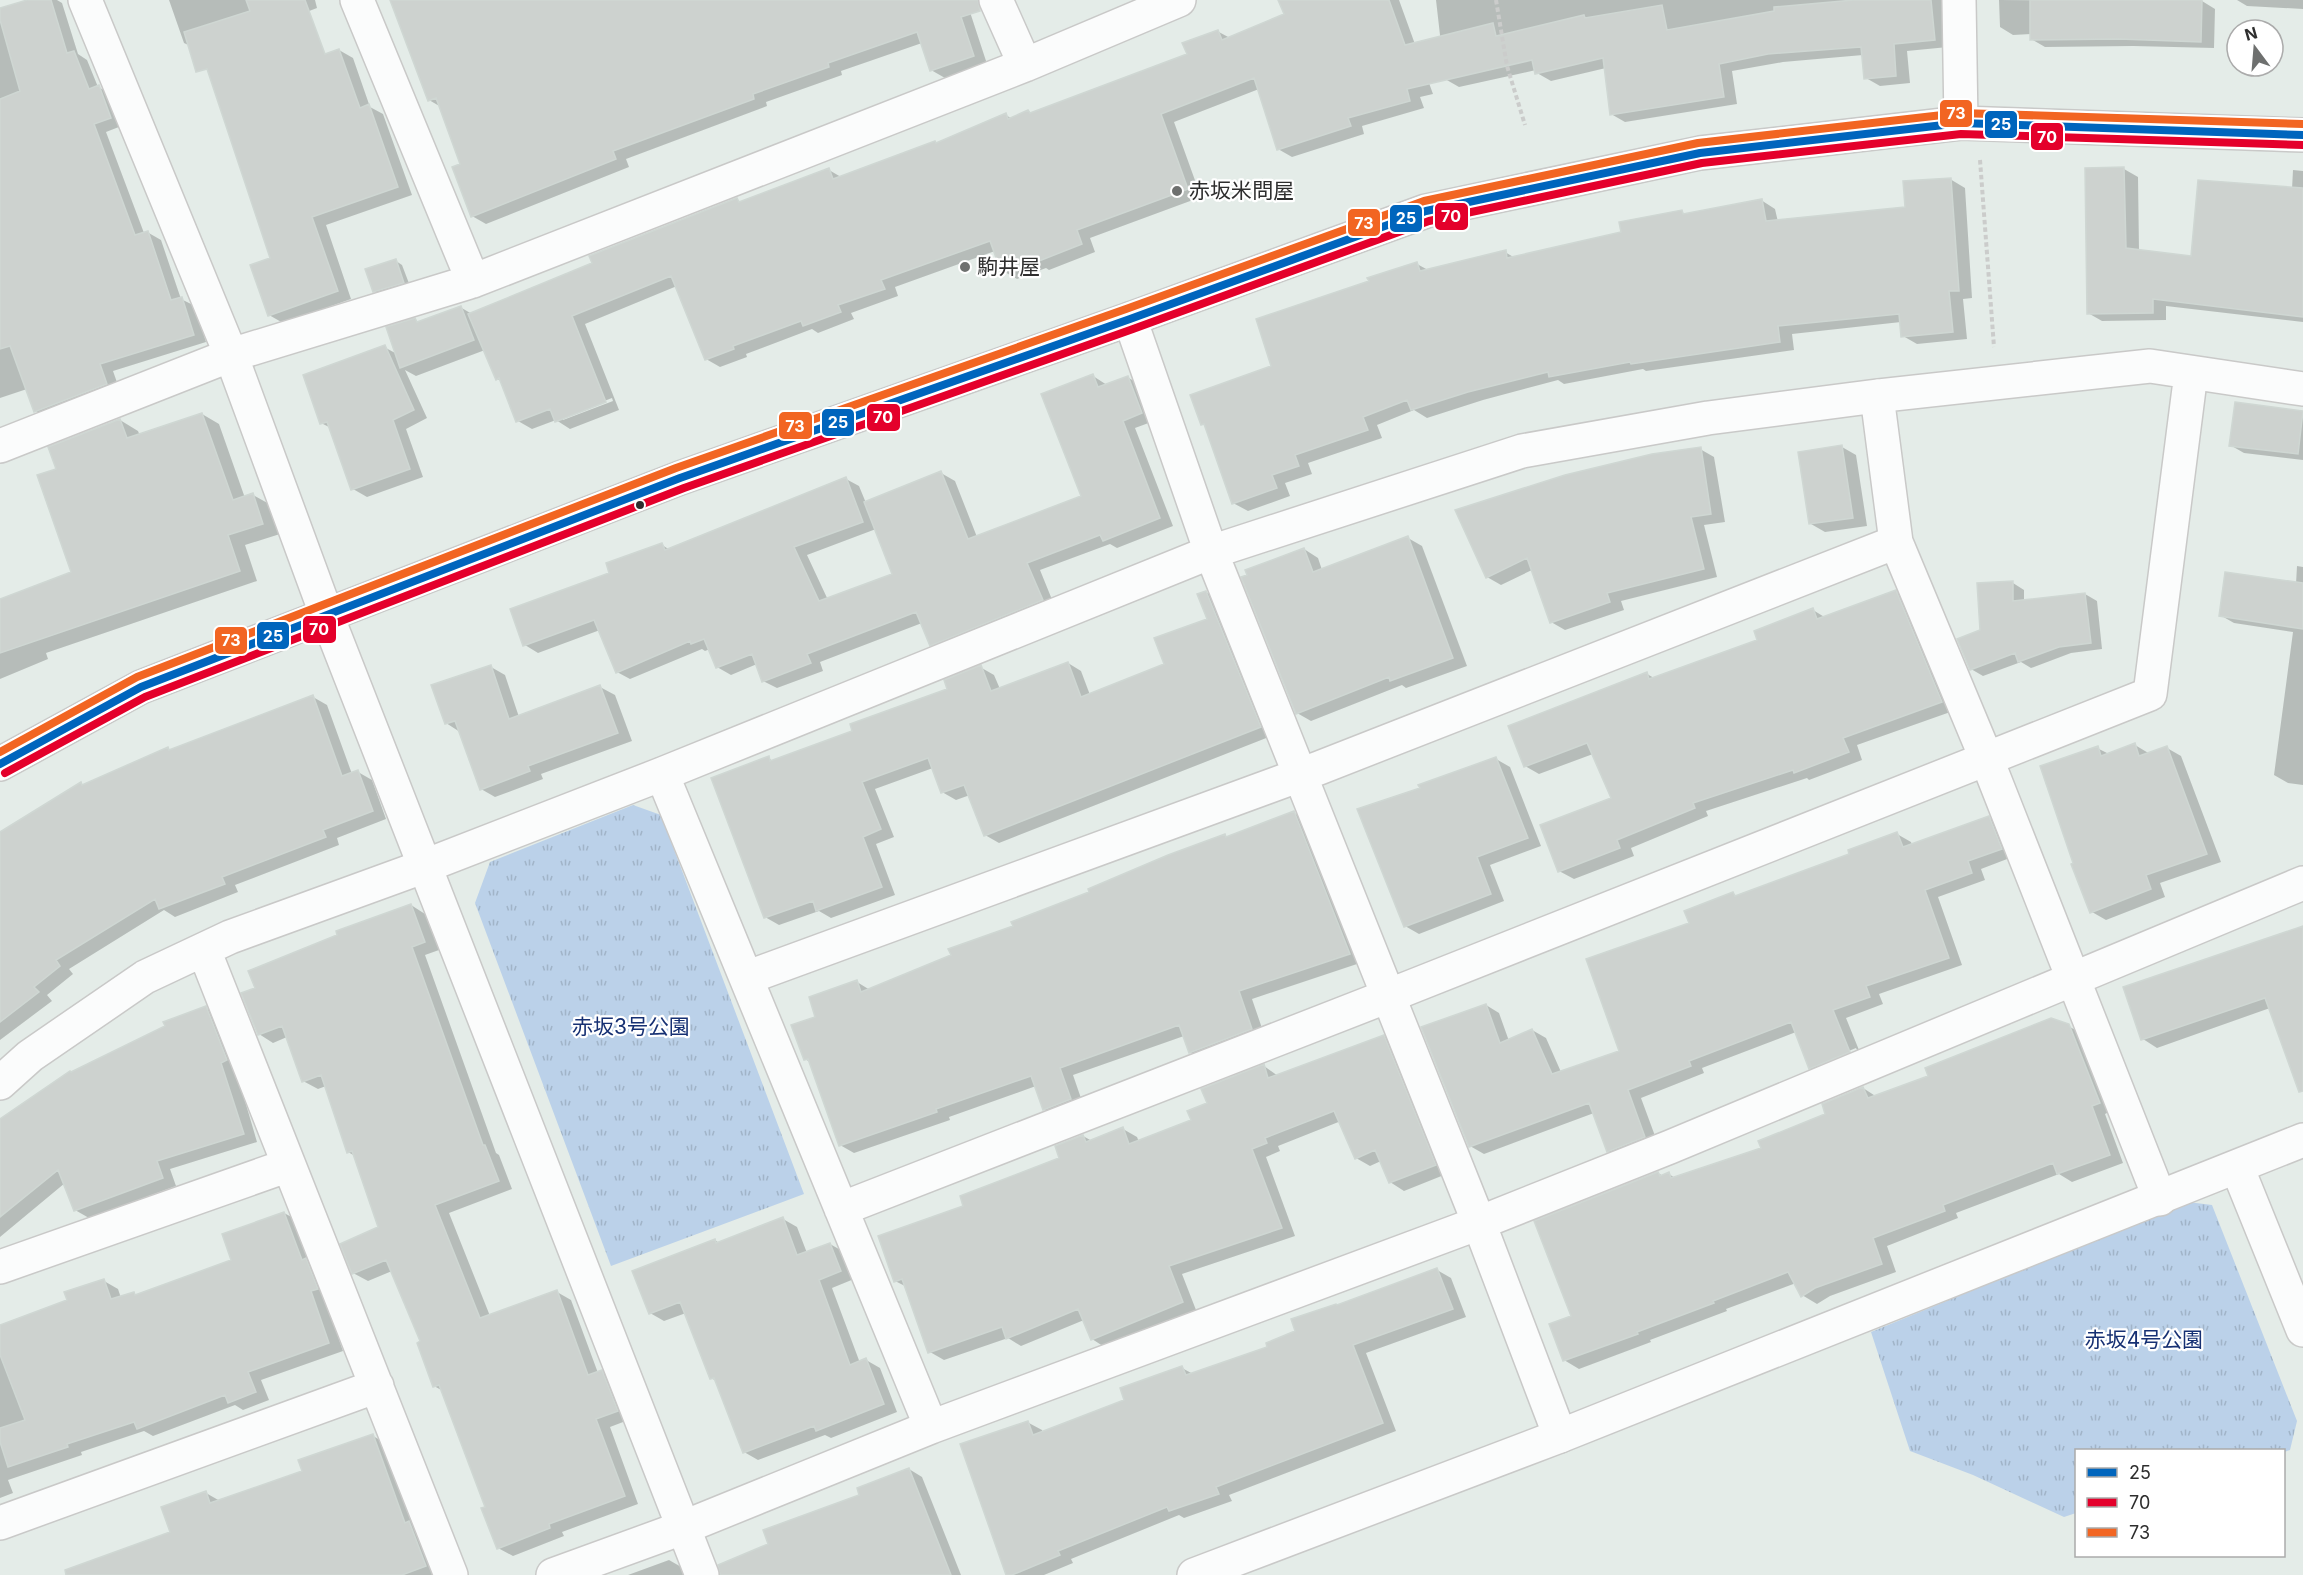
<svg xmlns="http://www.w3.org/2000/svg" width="2303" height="1575" font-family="Inter,'Noto Sans JP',sans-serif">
<defs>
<pattern id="grass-tufts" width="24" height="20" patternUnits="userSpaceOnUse" patternTransform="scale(1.5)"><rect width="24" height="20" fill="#bbd1e9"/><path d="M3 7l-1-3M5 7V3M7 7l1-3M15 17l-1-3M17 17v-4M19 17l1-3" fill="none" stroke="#a1b4c8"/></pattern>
</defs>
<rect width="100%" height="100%" fill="#e4ece8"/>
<path fill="url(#grass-tufts)" d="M633,805L661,815L804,1194L611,1266L475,903L490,862Z
M2188,1202L2212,1205L2297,1421L2290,1450L2284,1452L2076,1450V1513L2064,1517L1973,1475L1910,1451L1871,1332Z"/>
<path fill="#0003" fill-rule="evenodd" d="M32,0H57L62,3L78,54L87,60L98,87L112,94L124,125L106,132L144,233L147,232L161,240L181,299L195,306L206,342L113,371L120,391L49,419L36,411L27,389L0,398V9Z
M169,0H315L317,8L203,52L184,43Z
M395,0H982L975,3L970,12L987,64L945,78L931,70L922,43L841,71L842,75L766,102L767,106L626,159L629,167L486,224L472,216L462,165L441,107L429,100Z
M1280,0H1399L1433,94L1420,97L1424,108L1362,126L1364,134L1292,157L1278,149L1259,89L1174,122L1201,197L1090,238L1095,252L1049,270L1046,268L1017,279L1003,271L995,251L895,287L898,296L851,313L854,319L818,333L812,329L746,354L747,357L720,367L706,359L677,286L585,324L619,410L570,429L556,420L532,429L518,421L502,381L497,379L485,350L416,376L405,370L427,418L406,429L423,477L367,497L353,489L331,428L321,423L384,347L397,354L415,320L420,323L460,307L472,314L594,264L737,200L742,202L829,170L841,177L937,144L1006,115L1012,119L1028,112L1031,114L1189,55L1217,31L1230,38L1286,15ZM612,398L613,401L563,420V417Z
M1436,0H1941L1944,2L1948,47L1907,51L1910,83L1880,86L1866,78L1863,55L1783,62L1732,71L1737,104L1625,122L1611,114L1606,68L1551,81L1537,73L1536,70L1459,87L1445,79Z
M1999,0L2202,1L2215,9L2214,48L2133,46L2045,47L2031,39V34L2013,35L2000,27Z
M2237,0H2303V9L2247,6Z
M339,50L353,58L370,107L383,114L412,195L326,225L351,299L283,323L269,315L272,259Z
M2124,169L2138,177L2139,251L2193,258L2292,189L2293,170L2303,171V322L2166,306V320L2102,321L2088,313Z
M1950,179L1965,188L1972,298L1963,299L1967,339L1917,344L1903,336L1901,322L1792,334L1794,350L1646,371L1643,369L1564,384L1558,380L1483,400L1427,418L1414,410L1377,425L1382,438L1308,463L1312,474L1285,483L1290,496L1248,511L1233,503L1207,426L1202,424L1273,367L1370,282L1417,264L1428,270L1505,252L1515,258L1623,233L1682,212L1687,215L1761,200L1775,209L1778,222L1906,208Z
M396,261L402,265L410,286L381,295L374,291Z
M1093,376L1107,385L1127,377L1141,385L1154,421L1135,428L1173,526L1117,548L1110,544L1040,570L1055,607L944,652L931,644L922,623L820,662L823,671L777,688L763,681L757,664L731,675L717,667L710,649L705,651L702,649L630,679L617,672L600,630L538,653L525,645L611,573L662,545L670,550L846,479L859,486L866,503L941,473L955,481L977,537L1083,497ZM876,529L893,575L828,600L807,555Z
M2236,403L2303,412V460L2244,453L2230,445Z
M202,414L219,424L245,498L253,495L271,505L280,534L245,545L257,581L46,653L48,659L0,679V600L73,573L58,470L120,420L138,431L140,436Z
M1842,447L1856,455L1867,526L1825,532L1811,524Z
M1700,449L1714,457L1725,522L1704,525L1717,577L1621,601L1624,610L1565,630L1551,622L1532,570L1501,585L1487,577Z
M1408,538L1422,546L1467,666L1406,688L1402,685L1311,721L1297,713L1304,549L1318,558L1322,570Z
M2297,566L2303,567V785L2288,783L2274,775L2293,632L2234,623L2220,615L2296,584Z
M2013,583L2024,590V602L2085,594L2097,601L2102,649L2071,653L2031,668L2021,662L1983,676L1971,669L1982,631Z
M1206,592L1220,600L1274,735L999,843L985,835L970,795L956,800L942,792L933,768L875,789L894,837L876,844L895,895L831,918L819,911L779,925L765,917L768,758L773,761L854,732L949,690L980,667L994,675L1000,689L1068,663L1081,671L1090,695L1166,665L1209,620Z
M1896,592L1910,600L1956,710L1857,745L1862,760L1809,780L1807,778L1706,811L1708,816L1631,848L1634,856L1574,879L1559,871L1613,799L1593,754L1539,774L1525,766L1647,674L1654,678L1759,641L1813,610L1826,618Z
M491,667L505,675L519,717L600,687L615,695L632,741L541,774L543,779L495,797L481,789L460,732L446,723Z
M313,697L327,705L352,774L358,772L372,780L386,819L337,838L339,845L235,885L238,892L175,917L164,910L69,969L73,974L47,995L52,1001L0,1040V839L81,784L84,786L168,748L172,751Z
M2135,745L2150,754L2167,748L2181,756L2221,862L2160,883L2165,897L2106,920L2092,912L2097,748L2109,754Z
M1496,759L1510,767L1541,846L1490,865L1504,901L1419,934L1405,926L1422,789Z
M1294,813L1308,821L1363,962L1252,999L1265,1037L1204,1060L1190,1052L1184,1036L1073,1075L1084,1107L1058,1117L1044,1109L1036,1086L949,1117L950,1120L854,1153L840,1145L810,1062L805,1059L817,1017L857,982L870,990L953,956L1015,927L1225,836L1228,838Z
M1989,818L2003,825L2015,856L1981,869L1985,880L1938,897L1962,965L1879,994L1883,1004L1846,1018L1863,1060L1824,1076L1810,1068L1796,1032L1702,1068L1704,1073L1641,1098L1658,1144L1622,1159L1608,1151L1594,1113L1484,1154L1470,1146L1486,1005L1499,1013L1509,1041L1532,1030L1546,1038L1561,1072L1621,1052L1691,924L1733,894L1738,896L1851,855L1897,834L1911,842L1912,845ZM1856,1048L1857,1050L1817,1067V1064Z
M411,905L425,914L439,950L425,955L496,1153L499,1155L512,1189L449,1213L490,1316L557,1292L571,1300L598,1373L602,1372L616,1380L631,1419L610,1427L638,1504L562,1532L564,1536L513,1556L498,1548L487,1507L443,1391L434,1386L422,1342L392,1271L368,1281L353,1273L380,1228L355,1156L348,1152L326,1086L318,1089L303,1081L287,1037L273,1043L259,1034L257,989Z
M2303,928V1077L2270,1008L2157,1048L2143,1039Z
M206,1008L220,1016L257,1142L170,1169L176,1186L89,1218L75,1210L65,1183L0,1237V1132Z
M2068,1026L2083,1034L2113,1110L2105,1114L2123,1163L2072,1182L2059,1174L1956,1213L1958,1218L1887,1246L1896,1272L1830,1296L1817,1304L1802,1295L1796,1283L1726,1309L1727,1311L1650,1340L1651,1342L1579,1369L1564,1360L1573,1317L1658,1173L1663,1176L1669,1174L1675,1178L1763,1148L1827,1114L1863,1088L1877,1097Z
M1384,1036L1398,1045L1449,1173L1404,1191L1390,1182L1381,1161L1370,1166L1356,1158L1341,1121L1278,1146L1280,1151L1266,1157L1295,1236L1182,1274L1196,1310L1106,1348L1092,1339L1084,1320L1021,1346L1008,1338L944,1360L930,1352L907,1287L895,1281L965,1207L1060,1159L1083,1136L1092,1141L1123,1129L1137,1137L1139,1142L1193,1121L1208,1104L1264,1066L1278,1076Z
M284,1213L299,1221L343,1351L261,1380L269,1400L243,1410L235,1405L153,1436L144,1431L81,1452L82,1455L8,1480L13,1493L0,1498V1327L69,1301L104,1281L118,1289L121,1298L134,1294L138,1296L233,1261Z
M783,1219L797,1227L807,1253L830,1244L844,1252L854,1279L832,1288L860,1363L866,1360L880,1368L897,1412L831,1438L825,1435L758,1460L744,1452L718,1382L711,1378L686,1313L664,1321L650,1313L715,1240L719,1243Z
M1437,1270L1451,1278L1466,1317L1366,1353L1396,1431L1229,1495L1232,1501L1184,1518L1179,1515L1071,1559L1073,1563L1044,1575H1008L1027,1422L1042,1430L1043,1433L1126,1401L1182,1368L1193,1374L1269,1348L1338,1307Z
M373,1436L387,1444L436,1575H66L172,1532L206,1493L220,1501L303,1472Z
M909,1469L922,1477L961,1575H749L770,1545Z
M669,1560L683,1568L686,1575H628Z"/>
<path fill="#cdd2cf" stroke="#cfd7d3" stroke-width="1.5" d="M27,0H51L67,53L74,51L89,89L99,85L111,118L94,124L135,235L148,231L171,300L182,297L194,335L100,364L107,384L34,412L10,346L0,349V99L20,91L0,20V8Z
M246,0H305L325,54L339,49L360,108L369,104L398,187L312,217L338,291L268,316L250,265L270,258L207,69L196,72L184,32L250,11Z
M390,0H978L980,11L961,17L974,56L930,71L917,32L828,63L829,67L753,94L754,99L613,151L616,159L471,217L452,167L460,164L436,98L428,101Z
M1278,0H1389L1405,45L1493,23L1496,36L1584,15L1585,18L1662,5L1667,30L1774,11V7L1854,0H1931L1935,40L1894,44L1896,76L1864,79L1861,47L1768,54L1719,64L1724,97L1610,115L1603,58L1535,74L1532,60L1407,89L1410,101L1348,118L1351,126L1277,150L1254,78L1161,114L1188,189L1077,230L1082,244L1034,263L1033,260L1001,272L990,241L881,280L885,289L838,305L841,312L803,326L801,321L733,346L734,349L705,360L671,276L572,316L606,402L555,422L550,409L516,422L499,378L496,380L468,314L592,263L589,256L737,198L739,202L829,168L833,179L935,141L936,143L1006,113L1008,119L1028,110L1030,113L1187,54L1182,43L1218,30L1222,40L1284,14Z
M2030,0H2202L2201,42L2119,39L2030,40Z
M2124,167L2126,248L2191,256L2198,180L2303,188V317L2153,299V313L2087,314L2085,168Z
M1951,178L1959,291H1949L1953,332L1901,337L1899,314L1778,326L1780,342L1631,364L1630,362L1549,377L1548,372L1468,392L1411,410L1407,400L1363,417L1368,430L1295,455L1299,466L1272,475L1277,488L1232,504L1204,424L1201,425L1190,395L1271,366L1256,319L1369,281L1367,278L1417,262L1420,271L1506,250L1507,258L1621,232L1619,222L1682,210L1683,214L1762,199L1766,221L1905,207L1903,181Z
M396,259L404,283L373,292L365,269Z
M461,306L474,340L400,368L386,327L415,318L417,322Z
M385,345L414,410L393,420L410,469L351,490L327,422L320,424L303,375Z
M1093,374L1098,387L1128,376L1142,413L1123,421L1160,518L1103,541L1100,535L1027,563L1043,600L930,646L916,612L807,654L811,663L762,682L752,654L716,668L704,639L691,644L690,641L616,673L594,620L523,646L510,609L609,573L606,563L662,543L665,550L846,477L863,522L794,547L819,601L892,574L864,502L941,471L968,539L1081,496L1041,394Z
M2235,402L2303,411L2298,454L2229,446Z
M202,413L233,500L253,493L263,524L228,535L240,571L0,653V599L71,572L37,475L56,469L48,447L120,419L127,438Z
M1842,445L1853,518L1809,524L1798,452Z
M1701,447L1711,514L1691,517L1704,569L1607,593L1610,602L1550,623L1527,558L1486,578L1455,510L1565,475L1652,454Z
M1408,536L1453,658L1390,681L1389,677L1296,714L1241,577L1247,575L1245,570L1304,548L1313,572Z
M2225,572L2303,583V629L2219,616Z
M2013,581V601L2085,593L2091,643L2059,647L2018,662L2015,653L1970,670L1957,639L1980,630L1977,583Z
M1896,590L1942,702L1843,738L1849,752L1794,773L1793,770L1693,803L1695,808L1617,840L1620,848L1558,872L1540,825L1611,798L1587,743L1524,767L1508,726L1647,672L1649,679L1757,640L1754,631L1813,608L1817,619Z
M1206,591L1261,727L984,836L964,785L941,793L928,758L862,782L881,829L863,837L882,887L816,911L813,901L764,918L711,778L769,756L770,761L852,731L850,724L947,689L944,680L981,665L991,691L1068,662L1081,697L1164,664L1154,638L1207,619L1197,594Z
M491,665L509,719L600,685L618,733L528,766L530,771L480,790L455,721L445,724L431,685Z
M313,695L342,776L358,770L373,811L323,830L326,837L222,877L225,884L159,909L155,899L56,960L60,966L34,987L39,992L0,1022V832L81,782L82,785L168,747L169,750Z
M2135,743L2139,756L2167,746L2207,854L2146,875L2151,889L2090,913L2071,864L2073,863L2040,766L2098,746L2101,756Z
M1496,757L1528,838L1477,857L1491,894L1404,927L1357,809L1420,788L1418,785Z
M1294,811L1350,954L1239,991L1252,1029L1189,1053L1179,1025L1060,1068L1071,1099L1043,1110L1031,1076L936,1109L937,1112L839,1146L808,1059L804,1060L791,1025L815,1017L809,997L857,980L861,992L951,955L948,949L1013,926L1011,922L1089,892L1088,889L1168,855L1225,834L1226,837Z
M1989,816L2002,849L1968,861L1972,873L1925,890L1949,958L1866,986L1870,997L1833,1010L1850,1052L1809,1069L1791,1022L1689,1061L1691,1066L1628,1090L1645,1137L1607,1152L1589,1103L1469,1147L1421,1027L1486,1004L1500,1043L1532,1029L1552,1074L1619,1051L1586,959L1689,923L1684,911L1733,892L1735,896L1849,854L1848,850L1897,832L1903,847Z
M411,904L425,942L412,947L483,1145H485L499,1181L435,1205L480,1318L557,1290L588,1375L602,1370L618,1411L596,1419L625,1496L549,1524L550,1528L497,1549L481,1508L485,1507L439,1385L433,1387L417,1343L420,1341L386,1260L352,1274L340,1244L378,1227L352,1151L347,1153L321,1075L302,1082L282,1026L258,1035L241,993L255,988L248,971L337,935L336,931Z
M2303,926V1091L2299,1092L2265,998L2141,1040L2123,987Z
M206,1006L227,1060L221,1063L244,1134L157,1161L163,1178L74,1211L58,1170L0,1217V1119L70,1071L71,1072L165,1026L163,1022Z
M2051,1018L2069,1024L2100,1103L2092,1106L2110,1155L2057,1174L2053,1163L1943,1205L1945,1211L1873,1238L1882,1264L1815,1288L1801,1297L1788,1272L1713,1301L1714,1303L1637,1332L1638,1334L1563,1361L1549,1324L1571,1316L1534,1221L1658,1172L1660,1176L1669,1172L1671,1178L1761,1148L1758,1141L1825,1114L1822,1104L1863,1087L1868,1098L1928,1076L1925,1068Z
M1384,1035L1436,1165L1389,1183L1375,1150L1355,1159L1334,1111L1265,1138L1267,1143L1252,1149L1282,1228L1169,1266L1183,1302L1091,1340L1078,1309L1006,1339L1002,1327L928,1353L902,1279L894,1282L878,1236L963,1206L960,1196L1059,1158L1055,1146L1083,1135L1086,1142L1123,1127L1129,1144L1191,1120L1187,1111L1207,1103L1201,1089L1264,1064L1268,1078Z
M284,1212L302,1260L306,1258L318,1289L311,1291L329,1343L248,1372L256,1392L228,1403L225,1395L137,1429L134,1422L67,1444L68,1447L8,1467L0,1442V1428L25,1420L0,1355V1325L67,1300L64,1292L104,1279L111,1299L134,1292L135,1295L231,1260L222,1234Z
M783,1217L797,1255L830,1243L841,1271L819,1280L850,1365L866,1358L884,1404L816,1431L814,1426L743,1453L714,1378L710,1379L680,1302L649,1314L632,1271L715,1239L716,1243Z
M1437,1268L1453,1309L1353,1345L1383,1423L1216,1487L1219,1494L1169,1511L1167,1507L1058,1551L1060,1555L1012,1575H1006L960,1444L1028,1421L1033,1435L1124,1400L1120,1388L1182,1366L1186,1375L1267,1347L1266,1343L1295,1331L1291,1319L1336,1304L1337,1305Z
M373,1434L405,1523L409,1521L426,1566L402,1575H66L65,1570L170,1532L161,1507L206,1491L210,1503L302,1471L298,1460Z
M909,1468L951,1575H720L718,1565L768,1544L763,1530L859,1495L857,1488Z"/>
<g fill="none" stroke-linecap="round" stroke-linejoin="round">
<defs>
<path id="street" d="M85,0L231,355L327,616
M357,0L473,281
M996,0L1025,65
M1959,0L1961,123
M1130,319L1211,552L1479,1223L1560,1436
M1877,396L1896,542L1987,760L2160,1199
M0,446L231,355L473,281L1025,65L1179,0
M662,774L931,1427
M204,950L451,1575
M746,978L1319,768L1896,542
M0,1083L30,1056L145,977L230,937L425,866L662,774L1211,552L1522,451L1708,418L1877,396L2150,366L2303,389
M2237,1167L2303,1330
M841,1209L1388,996L2150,694L2191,373
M0,1267L289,1165
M0,1523L377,1386
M553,1575L682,1528L931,1427L1479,1223L1670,1147L2303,883"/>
<path id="secondary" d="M327,616L702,1575
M0,764L141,687L680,478L1130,319L1426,211L1700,153L1961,123L2303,135
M1194,1575L1560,1436L2303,1140"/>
</defs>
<use href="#street" stroke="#c9c9c8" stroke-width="36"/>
<use href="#secondary" stroke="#c9c9c8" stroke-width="36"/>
<path stroke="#cbcccb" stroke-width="4" stroke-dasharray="4.5 3" stroke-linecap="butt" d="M1496,0L1507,66L1525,125
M1980,160L1994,347"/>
<use href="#street" stroke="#fbfcfc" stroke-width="33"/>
<use href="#secondary" stroke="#fbfcfc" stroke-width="33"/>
<defs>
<path id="bus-1" d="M0,764L141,687L680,478L1130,319L1426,211L1700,153L1961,123L2303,135"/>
<path id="bus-2" d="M5,773L145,697L684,488L1133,329L1429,221L1702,163L1961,134L2303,145"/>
<path id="bus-3" d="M0,752L137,677L676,468L1126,309L1424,201L1698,143L1960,113L2303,124"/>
</defs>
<use href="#bus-1" stroke="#fff" stroke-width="12"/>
<use href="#bus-2" stroke="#fff" stroke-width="12"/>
<use href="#bus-3" stroke="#fff" stroke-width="12"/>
<use href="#bus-1" stroke="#0065bd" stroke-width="8"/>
<use href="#bus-2" stroke="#e4002b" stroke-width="8"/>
<use href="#bus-3" stroke="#f26522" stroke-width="8"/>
</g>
<g fill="#6e706f" stroke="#fff" stroke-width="2">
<circle cx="1177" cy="191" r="6"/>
<circle cx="965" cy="267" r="6"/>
</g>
<circle fill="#2e2e2e" stroke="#fff" stroke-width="2" cx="640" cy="505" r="5"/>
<g text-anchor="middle" stroke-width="4.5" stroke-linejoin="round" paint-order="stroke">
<g font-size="21" fill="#2e2e2e" stroke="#fff" text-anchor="start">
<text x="1189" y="198">赤坂米問屋</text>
<text x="977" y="274">駒井屋</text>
</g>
<g font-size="21" fill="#163073" stroke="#fff">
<text x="631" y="1034">赤坂3号公園</text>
<text x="2144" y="1347">赤坂4号公園</text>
</g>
</g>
<g stroke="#fff" stroke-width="2">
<rect x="1939" y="99" width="34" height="29" rx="6" fill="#f26522"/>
<rect x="1984" y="110" width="34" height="29" rx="6" fill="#0065bd"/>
<rect x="2030" y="122" width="34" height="29" rx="6" fill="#e4002b"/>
<rect x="1434" y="202" width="35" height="29" rx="6" fill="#e4002b"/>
<rect x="1389" y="204" width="34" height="29" rx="6" fill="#0065bd"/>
<rect x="1347" y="208" width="34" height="29" rx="6" fill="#f26522"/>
<rect x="866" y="403" width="35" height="29" rx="6" fill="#e4002b"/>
<rect x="821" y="408" width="34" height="29" rx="6" fill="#0065bd"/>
<rect x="778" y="411" width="35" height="29" rx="6" fill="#f26522"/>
<rect x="302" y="615" width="35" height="29" rx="6" fill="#e4002b"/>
<rect x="256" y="621" width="34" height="29" rx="6" fill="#0065bd"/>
<rect x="214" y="626" width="34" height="29" rx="6" fill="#f26522"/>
</g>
<g font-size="16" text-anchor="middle" font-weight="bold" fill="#fff">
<text x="1956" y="119">73</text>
<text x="2001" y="130">25</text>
<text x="2047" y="143">70</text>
<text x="1451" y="222">70</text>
<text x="1406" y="224">25</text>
<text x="1364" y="229">73</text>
<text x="883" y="423">70</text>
<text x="838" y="428">25</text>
<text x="795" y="432">73</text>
<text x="319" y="635">70</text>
<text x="273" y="642">25</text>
<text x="231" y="646">73</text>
</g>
<rect x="2075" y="1449" width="210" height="108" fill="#ffffff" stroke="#ababab" stroke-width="1.5"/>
<rect x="2087" y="1468" width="30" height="9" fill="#0065bd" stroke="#ababab" stroke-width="1.5"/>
<text x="2129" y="1479" font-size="18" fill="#2e2e2e">25</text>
<rect x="2087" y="1498" width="30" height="9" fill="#e4002b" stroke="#ababab" stroke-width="1.5"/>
<text x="2129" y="1509" font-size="18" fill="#2e2e2e">70</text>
<rect x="2087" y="1528" width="30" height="9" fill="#f26522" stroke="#ababab" stroke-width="1.5"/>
<text x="2129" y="1539" font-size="18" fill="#2e2e2e">73</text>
<g transform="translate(2255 48) rotate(344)"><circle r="28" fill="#ffffff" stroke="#ababab" stroke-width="1.5"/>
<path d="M0-4.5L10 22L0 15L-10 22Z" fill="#6e706f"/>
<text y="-9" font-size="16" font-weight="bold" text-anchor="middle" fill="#2e2e2e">N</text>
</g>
</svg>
